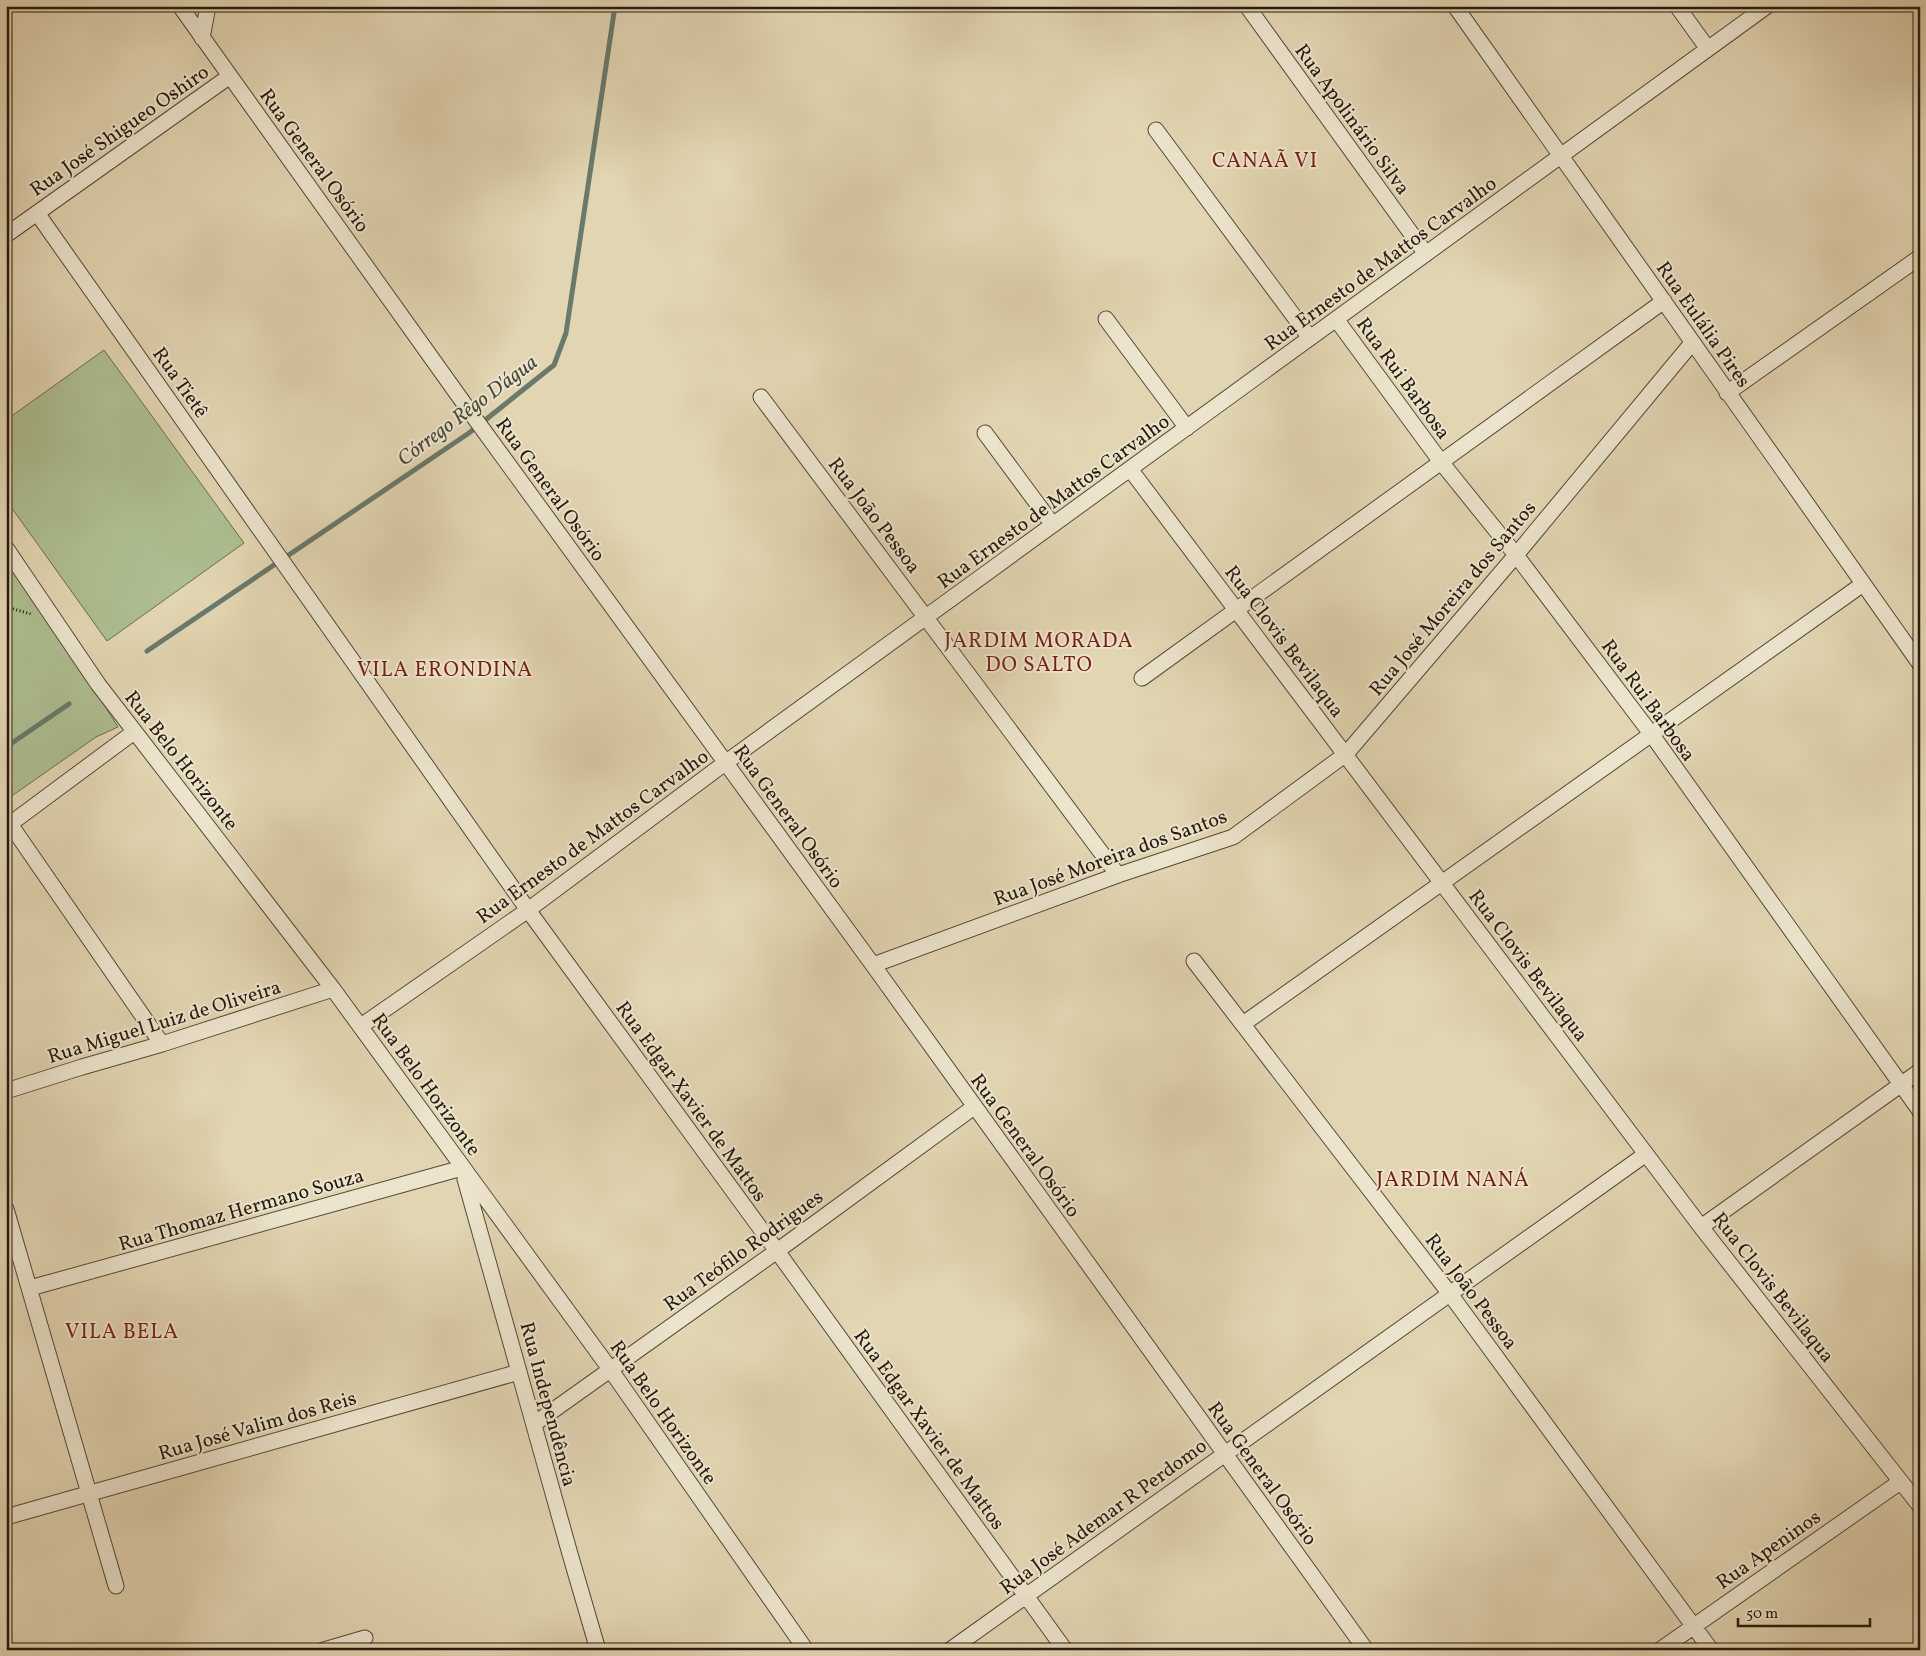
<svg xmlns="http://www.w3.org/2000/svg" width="1926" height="1656" font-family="Vollkorn,serif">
<rect width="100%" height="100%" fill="#e2d5b2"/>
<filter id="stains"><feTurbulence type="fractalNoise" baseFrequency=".004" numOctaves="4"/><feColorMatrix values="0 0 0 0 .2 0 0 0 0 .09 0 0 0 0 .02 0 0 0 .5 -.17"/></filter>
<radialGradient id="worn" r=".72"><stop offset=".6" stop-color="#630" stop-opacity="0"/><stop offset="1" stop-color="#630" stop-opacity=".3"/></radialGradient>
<path fill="#adbe90" stroke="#6a6c4f" d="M104,350L244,543L107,641L6,500V420Z
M6,560L42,607L118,727L96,737L6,800Z"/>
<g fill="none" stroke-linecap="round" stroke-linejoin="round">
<path stroke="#69796c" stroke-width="5" d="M147,651L469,433L554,365L566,333L615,6
M6,747L69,704"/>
<defs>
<path id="minor" d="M180,6L468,409L873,965L1366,1650
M1247,6L1426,254
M1455,6L1920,664
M1677,6L1708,49
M202,38L208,6
M1156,130L1310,338
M37,213L528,910L777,1251L1065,1650
M6,235L230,76
M1106,319L1187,428
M1336,319L1441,462L1516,555L1652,735L1920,1111
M1727,393L1920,257
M761,397L1118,875
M985,433L1053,525
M1130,469L1701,1227L1920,1506
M6,548L98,684L333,989L610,1369L806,1650
M1142,678L1664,301
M10,824L162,1044
M6,827L134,732
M1194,961L1450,1294L1711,1650
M873,965L1118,875L1233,837L1346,754L1516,555L1692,343
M1243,1024L1863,584
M361,1026L528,910L725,763L1767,6
M6,1091L82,1067L162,1044L333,989
M465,1179L570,1554L598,1650
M6,1209L116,1586
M1701,1227L1920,1071
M30,1288L462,1168
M534,1424L777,1251L974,1107
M6,1517L519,1372
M324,1650L365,1638
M950,1650L1646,1154
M1660,1650L1900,1482"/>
</defs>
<use href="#minor" stroke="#554937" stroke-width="17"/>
<path stroke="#261a0e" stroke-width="3" stroke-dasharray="1 2.5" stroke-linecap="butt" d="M6,607L31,614"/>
<use href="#minor" stroke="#ece4cd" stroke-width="15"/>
</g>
<g text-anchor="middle" stroke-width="4" stroke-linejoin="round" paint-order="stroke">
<g font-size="20" fill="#261a0e" stroke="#ece4cd">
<text transform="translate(1353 119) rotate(54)" y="7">Rua Apolinário Silva</text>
<text transform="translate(119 130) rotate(-35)" y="7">Rua José Shigueo Oshiro</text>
<text transform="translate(315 160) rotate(54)" y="7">Rua General Osório</text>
<text transform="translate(1380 263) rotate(-36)" y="7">Rua Ernesto de Mattos Carvalho</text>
<text transform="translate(1704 324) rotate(55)" y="7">Rua Eulália Pires</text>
<text transform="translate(1404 378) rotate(54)" y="7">Rua Rui Barbosa</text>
<text transform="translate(181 382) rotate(55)" y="7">Rua Tietê</text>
<text transform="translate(551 489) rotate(54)" y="7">Rua General Osório</text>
<text transform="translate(1053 501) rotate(-36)" y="7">Rua Ernesto de Mattos Carvalho</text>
<text transform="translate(875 515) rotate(53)" y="7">Rua João Pessoa</text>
<text transform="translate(1452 598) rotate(-50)" y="7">Rua José Moreira dos Santos</text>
<text transform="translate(1285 641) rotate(53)" y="7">Rua Clovis Bevilaqua</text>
<text transform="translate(1649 700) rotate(54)" y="7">Rua Rui Barbosa</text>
<text transform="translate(182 760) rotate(52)" y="7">Rua Belo Horizonte</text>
<text transform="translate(789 816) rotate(54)" y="7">Rua General Osório</text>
<text transform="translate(592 836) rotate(-36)" y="7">Rua Ernesto de Mattos Carvalho</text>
<text transform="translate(1110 857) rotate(-20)" y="7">Rua José Moreira dos Santos</text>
<text transform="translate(1529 965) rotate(53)" y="7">Rua Clovis Bevilaqua</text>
<text transform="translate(164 1021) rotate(-17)" y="7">Rua Miguel Luiz de Oliveira</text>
<text transform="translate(427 1084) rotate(54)" y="7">Rua Belo Horizonte</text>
<text transform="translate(692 1101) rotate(54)" y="7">Rua Edgar Xavier de Mattos</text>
<text transform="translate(1026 1145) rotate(54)" y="7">Rua General Osório</text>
<text transform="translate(241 1209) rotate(-16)" y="7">Rua Thomaz Hermano Souza</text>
<text transform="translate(743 1250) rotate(-36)" y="7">Rua Teófilo Rodrigues</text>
<text transform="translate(1774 1287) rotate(52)" y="7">Rua Clovis Bevilaqua</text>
<text transform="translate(1472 1291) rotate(53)" y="7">Rua João Pessoa</text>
<text transform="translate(549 1404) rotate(75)" y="7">Rua Independência</text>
<text transform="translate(664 1412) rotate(55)" y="7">Rua Belo Horizonte</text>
<text transform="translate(257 1425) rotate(-16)" y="7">Rua José Valim dos Reis</text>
<text transform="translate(930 1429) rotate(54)" y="7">Rua Edgar Xavier de Mattos</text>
<text transform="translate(1263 1473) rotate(54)" y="7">Rua General Osório</text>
<text transform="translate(1103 1516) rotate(-36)" y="7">Rua José Ademar R Perdomo</text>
<text transform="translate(1768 1549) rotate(-35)" y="7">Rua Apeninos</text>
</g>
<g font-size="21" letter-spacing="1" fill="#7a1f14" stroke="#ece4cd">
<text x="1265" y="167">CANAÃ VI</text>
<text x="1039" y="647">JARDIM MORADA<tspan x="1039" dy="24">DO SALTO</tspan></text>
<text x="445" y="676">VILA ERONDINA</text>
<text x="1453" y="1186">JARDIM NANÁ</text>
<text x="122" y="1338">VILA BELA</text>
</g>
<g font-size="21" font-style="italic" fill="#474a3d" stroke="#ece4cd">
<text transform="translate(467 410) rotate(-37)" y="7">Córrego Rêgo D'água</text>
</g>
</g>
<rect width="1926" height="1656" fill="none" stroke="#e2d5b2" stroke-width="25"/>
<rect x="8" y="8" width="1911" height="1641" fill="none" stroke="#261a0e" stroke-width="2.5"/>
<rect x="12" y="12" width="1901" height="1631" fill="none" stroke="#261a0e"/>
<path d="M1738 1618v8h132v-8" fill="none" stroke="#261a0e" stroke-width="2.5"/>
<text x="1746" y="1618" font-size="15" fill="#261a0e" stroke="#ece4cd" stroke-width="4" paint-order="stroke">50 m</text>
<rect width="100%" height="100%" filter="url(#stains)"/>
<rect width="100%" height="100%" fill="url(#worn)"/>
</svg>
